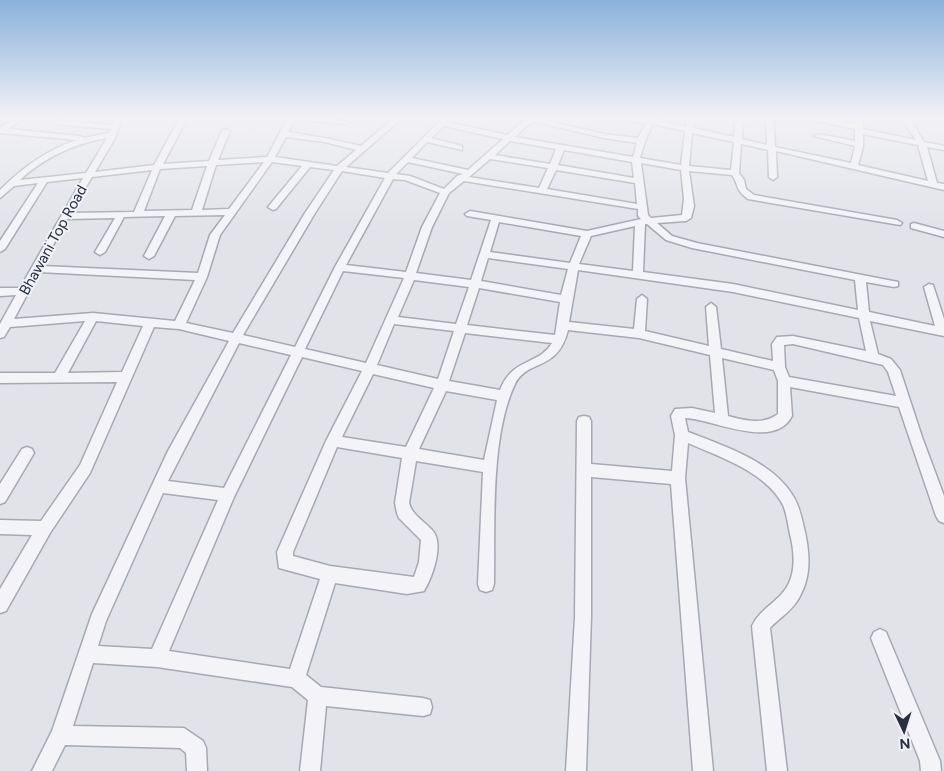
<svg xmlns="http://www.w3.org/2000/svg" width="944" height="771" font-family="Figtree,sans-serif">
<rect width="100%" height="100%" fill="#e1e3e9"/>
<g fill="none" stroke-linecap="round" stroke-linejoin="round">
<defs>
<path id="minor" d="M14,119H23L8,129L80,136L84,138L109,133L110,129L55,124L51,122L55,120L112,125L114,119H122L114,140L95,172L154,165L179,119H187L163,164L209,161L222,131L226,129L230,131L218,160L267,157L287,119H295L288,132L325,138L361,146L393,119H401L346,167L388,173L442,119H450L447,122L507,135L526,119H539L604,134L638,138L646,123L629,121L625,119H656L686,127L687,119H695L693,128L734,137L735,122L739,120L743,122L742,139L767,145L766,119H774L775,147L851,163L855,146L814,136L818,134L855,141V129L816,121L812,119H827L855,124V119H863V129L916,140L902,119H910L924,142L944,146V150L927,147L937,183L944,184V190L776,151L777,177L773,180L769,177L768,150L741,144L739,173L744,180L746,189L754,195L897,220L902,223L900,225L748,199C734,188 740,187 732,175L689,171L694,206L691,218L686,221L657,223L672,236L697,243L898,282V286L894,287L866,282L869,312L935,326L924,287L929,284L933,285L944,319V336L870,321L878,354L891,359L900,370L922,437L944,496V523L939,521L936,516L899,407L790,387L792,416C774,451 713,419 685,418L688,432C724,446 772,461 793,496C800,507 802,520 805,532C810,556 811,577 799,598C792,611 779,618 770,628L787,771H767L752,626C760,608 781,601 789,583C796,568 794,550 790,534C788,525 787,514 783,505C766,472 720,457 688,443L685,478L713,771H693L671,484L591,477V617L586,771H566L575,617L577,421L579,417L584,416L589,417L591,421V464L672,471L675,435L671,416L675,409L692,408L715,413L710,355L639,338L568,330C558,372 527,359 515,384C490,436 495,526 494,584L492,590L486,592L480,590L478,584L483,472L416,461L409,503C412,515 424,521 432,530C445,543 432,578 424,591L407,594L335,583L306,675L321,687L423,698L430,700L432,707L430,714L423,716L326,706L320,771H300L308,700L292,687L157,667L93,663L73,726L184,728L203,741L206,748L207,771H187L186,753L180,748L65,745L52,771H32L52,731L92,614L168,451L229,341L179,329L154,327L90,473L50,533L6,611L0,613V589L32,535L0,534V520L41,521L80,465L117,382L0,383V373H55L85,321L10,327L4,337L0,338V324L16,295L0,296V288H20L83,178L47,182L5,249L0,252V241L38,183L14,186L0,198V190C22,168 46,150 77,140L0,133V128ZM532,121L604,138L637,143L633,157L515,137ZM653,124L685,131L681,165L640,158L645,141ZM444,126L503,139L468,170L412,158L427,142L462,150V146L431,138ZM692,133L734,142L731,170L689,166ZM863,134L918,145L928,181L858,165L863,147ZM286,137L325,142L356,150L337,166L275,157ZM107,138L86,173L20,180C45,157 73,144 107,138ZM510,141L556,149L550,164L495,155ZM564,150L632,162L634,178L558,165ZM490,159L548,168L539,188L469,177ZM264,162L229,209L202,210L216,165ZM272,162L302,166L268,207L273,210L276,209L310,167L334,170L305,213L233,333L186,323L207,277L220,235ZM408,162L463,174L457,176L444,189L410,176L396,174ZM641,163L681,170L684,199L682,215L651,218L648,215ZM207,166L192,210L144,211L160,169ZM152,170L134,212L70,213L92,177ZM556,170L635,183L637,204L547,189ZM342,171L385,178L335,267L295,347L243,335L315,213ZM393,179L405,180L440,193L422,227L406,272L346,265ZM464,181L638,209V216L641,219L587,231L470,211L465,214L467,216L491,220L471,280L416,273L432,227L449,193ZM225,215L210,235L198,273L42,266L67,219L115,218L95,252L100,255L105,252L124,217L165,216L144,256L149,259L154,256L175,216ZM499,222L581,236L570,263L490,252ZM645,224H647L666,240L692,248L855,280L858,310L733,284L643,272ZM635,226L633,271L579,264L591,236ZM488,258L568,269L561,295L481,281ZM578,270L733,292L859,318L866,351L793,336L777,337L772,344L773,361L721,349L716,307L711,303L706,307L709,346L645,331L647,299L642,295L637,299L634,329L569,322ZM343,271L404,278L366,363L305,349ZM39,272L195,280L175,321L93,313L14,319ZM414,280L469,287L456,324L398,317ZM479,288L560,302L555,335L467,325ZM96,321L143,326L122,372L68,373ZM394,324L454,331L438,379L377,365ZM465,333L552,343C538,366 513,357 500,390L449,381ZM239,343L291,355L224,488L168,481ZM793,344L883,365L888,372L896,396L789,377L785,367L784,345ZM302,357L362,371L326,441L277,552L279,568L320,579L290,669L169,651L234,497ZM722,358L774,370L778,381V414C763,425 746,421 728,416ZM373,374L434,388L406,447L342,437ZM446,391L497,400L484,460L419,449ZM337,447L402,458L395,503L397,513L399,518L421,540L419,562L414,577L330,566L293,556V552ZM163,493L218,500L152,649L98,646L106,621Z
M307,119H333L349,122L345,124L311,121Z
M914,223L944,231V237L911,228V224Z
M27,447L32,449L34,453L5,502L0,504V484L22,449Z
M880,629L886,632L940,761L941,771H921L920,761L871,638L874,632Z"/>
</defs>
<use href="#minor" stroke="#a6a9b3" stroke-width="3"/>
<use href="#minor" fill="#f4f4f8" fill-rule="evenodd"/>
</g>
<linearGradient id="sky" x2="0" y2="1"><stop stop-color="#8ab1db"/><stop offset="0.52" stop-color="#f2f2f5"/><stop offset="1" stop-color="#f2f2f5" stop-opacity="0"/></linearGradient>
<rect width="944" height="227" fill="url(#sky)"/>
<g text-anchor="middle" stroke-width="4" stroke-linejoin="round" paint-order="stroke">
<g font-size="15" fill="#2a2f40" stroke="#f0f2f7">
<text transform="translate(53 240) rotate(-61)" y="5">Bhawani Top Road</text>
</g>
</g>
<g transform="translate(904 731) rotate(176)" stroke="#f0f2f7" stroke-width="4" paint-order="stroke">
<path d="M0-4L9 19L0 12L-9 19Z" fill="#2a2f40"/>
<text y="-8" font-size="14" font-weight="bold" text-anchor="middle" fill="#2a2f40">N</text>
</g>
</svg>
